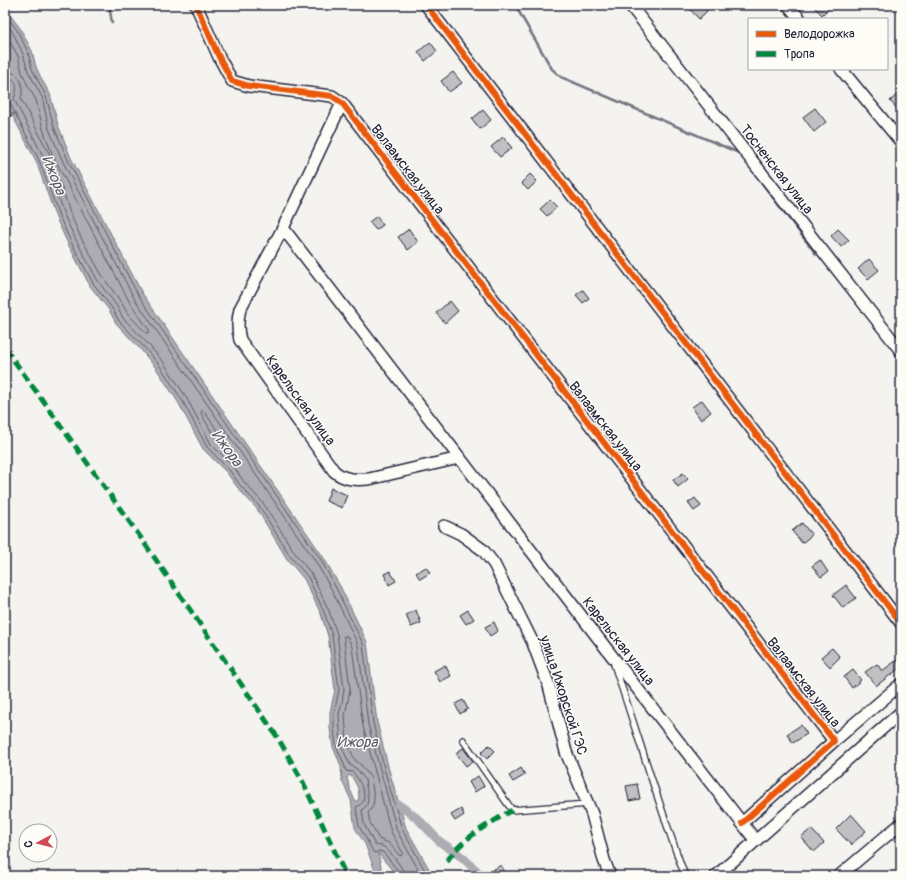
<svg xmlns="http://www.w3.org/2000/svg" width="906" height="881" font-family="Pangolin,sans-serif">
<rect width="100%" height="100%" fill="#f4f3ef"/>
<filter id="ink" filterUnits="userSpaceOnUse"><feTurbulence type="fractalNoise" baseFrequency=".025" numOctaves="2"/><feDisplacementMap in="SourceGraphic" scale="8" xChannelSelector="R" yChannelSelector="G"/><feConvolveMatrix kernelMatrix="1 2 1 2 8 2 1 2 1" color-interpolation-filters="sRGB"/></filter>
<g filter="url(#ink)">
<path fill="#acacb2" stroke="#757582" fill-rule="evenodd" d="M5,5L7,11L20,28L32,51L36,67L42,80L50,94L58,125L71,158L142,293L324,558L341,588L367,642L377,722L389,770L406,828L433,876H397L378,853L383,876H377L365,844L355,828L351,800L342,781L341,766L333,747L330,729V712L335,690L328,636L321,614L304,579L287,559L257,509L237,487L227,473L203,449L178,402L156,368L141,350L116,323L109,310L90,286L68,244L56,218L36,161L5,101V96L8,90L5,81ZM350,775C356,782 361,792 358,801H355L349,787L347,777Z"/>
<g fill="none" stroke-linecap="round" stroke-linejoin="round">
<path stroke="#59596b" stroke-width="1" d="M5,14L17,30L28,52L32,69L46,96L54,127L68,160L138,295L321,560L337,590L363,644L373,723L385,772L402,829L428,876
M5,22L13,33L23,54L28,71L42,97L49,129L63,162L134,298L316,562L333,592L358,645L368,724L381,773L397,831L422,876
M5,33L18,56L22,72L28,86L36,100L43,129L52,154L129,301L149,330L148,333H146L128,314L121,302L103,277L81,238L70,213L61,185L54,172L50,155L21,99C24,86 22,72 5,71
M5,77C20,78 17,90 14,99L44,158L64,215L76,240L98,281L116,305L123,318L148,344L164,363L186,397L211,444L234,467L244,482L263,503L295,553L312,575L329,611L337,634L344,689L342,703L339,714L341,745L350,765L357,769L365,780L368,797L367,805L362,810L364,824L375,845C378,846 382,845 384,847C390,851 404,869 405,876
M5,100L6,99L10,103L39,160L59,216L71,242L93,283L112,308L119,321L144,347L160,366L182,400L207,447L230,471L240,485L260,507L290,556L308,577L324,612L332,635L339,690L334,713V729L336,746L344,764L346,771L353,772C358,778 368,795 362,803C360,805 358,806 356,807L359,826L368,842L373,852L375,853L379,851L383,852L399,872V876
M203,410L232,451V454H229L216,440L201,413Z
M344,636H347L352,647L363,726L391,832L403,853L401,856L399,855L389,843L379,839L370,823L368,813L373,806L374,798L371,778L362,766L355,760L347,743L345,715L350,690Z"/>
<path stroke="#757582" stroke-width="2.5" d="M109,5L112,23
M515,5L552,69L561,77L739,153L816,254
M5,119L15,113"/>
<path stroke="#acacb2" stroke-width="9" d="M399,805L418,819L439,841L462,857L482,876"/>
</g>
<path fill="#c0bfc2" stroke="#22223b" d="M686,5H702L707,11L699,19Z
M812,5H832L822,15Z
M430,42L437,51L425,61L418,52Z
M453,72L462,83L449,92L441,81Z
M901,91V113L890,101Z
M815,108L826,122L814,132L803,117Z
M483,110L491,120L480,129L472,119Z
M503,137L512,148L500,157L491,147Z
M530,174L537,181L528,190L521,183Z
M550,200L557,207L547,216L540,209Z
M377,216L383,225L376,230L369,222Z
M409,229L418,242L408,250L398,237Z
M838,229L849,240L841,247L831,236Z
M869,259L879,270L868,279L858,269Z
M583,290L589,298L583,303L576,295Z
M450,301L458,311L445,323L436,313Z
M702,400L711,412L701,420L692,407Z
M683,473L688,479L678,487L673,480Z
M331,488L347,495L342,508L326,501Z
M695,498L701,506L694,511L688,503Z
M802,523L812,535L802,543L792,531Z
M820,560L828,572L821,577L812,566Z
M426,567L430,573L420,579L416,573Z
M390,571L396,581L389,585L384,574Z
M846,585L856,598L843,608L833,595Z
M416,610L421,623L411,627L406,615Z
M468,610L474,619L466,624L460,615Z
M494,622L498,631L490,636L485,627Z
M832,648L840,657L830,667L821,657Z
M897,660L901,667L876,686L865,672L877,664L882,671Z
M445,665L451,676L440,682L434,671Z
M853,670L861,680L852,688L844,677Z
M463,700L468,709L460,714L455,704Z
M801,725L807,734L793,743L787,734Z
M489,745L495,751L487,759L481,753Z
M463,748L473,761L466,766L456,753Z
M521,768L525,775L513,782L509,776Z
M478,776L484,786L475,792L469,782Z
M637,784L640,799L629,801L626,786Z
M461,809L464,815L455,821L451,815Z
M851,814L866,831L851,845L836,829Z
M811,829L824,843L814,852L801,837Z
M501,865L506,874L502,876H483Z"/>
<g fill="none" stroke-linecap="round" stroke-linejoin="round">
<defs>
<path id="lane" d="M614,664C638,735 659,806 685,876
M463,740L512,810L588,804"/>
<path id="street" d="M196,5L219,57L232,81L249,86L332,96L342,103L834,741L742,823
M426,5L901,623
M630,5L901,351
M788,5L800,19
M841,69L901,142
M342,103L283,228L240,309C237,321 237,329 240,340L334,471C344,480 355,480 369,479L459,458
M283,228L612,656L756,841
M444,526L461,534L483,550L494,564L533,643L549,686L566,752L592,814L604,860L610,876
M834,741L901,684
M716,876L901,712
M839,876L885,837L901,824"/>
</defs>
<use href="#lane" stroke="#22223b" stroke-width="8"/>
<use href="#street" stroke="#22223b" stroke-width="14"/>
<use href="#lane" stroke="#fdfcf7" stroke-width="5.5"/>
<use href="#street" stroke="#fdfcf7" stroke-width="11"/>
<path stroke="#00873e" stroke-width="5" stroke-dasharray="10 5" stroke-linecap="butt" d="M5,348L141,538L278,738L303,782L346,876
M447,861C463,837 488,825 512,810"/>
<defs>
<path id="cycleway" d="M196,5L219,57L232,81L249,86L332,96L342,103L834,741L742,823
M426,5L901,623"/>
</defs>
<use href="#cycleway" stroke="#fdfcf7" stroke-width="8"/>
<use href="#cycleway" stroke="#e8590c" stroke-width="6"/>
</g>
</g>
<g text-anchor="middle" stroke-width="3" stroke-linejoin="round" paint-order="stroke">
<g font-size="14" fill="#22223b" stroke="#fdfcf7">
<text transform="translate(408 169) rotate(52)" y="5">Валаамская улица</text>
<text transform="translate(777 169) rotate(52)" y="5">Тосненская улица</text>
<text transform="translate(301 400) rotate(54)" y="5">Карельская улица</text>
<text transform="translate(606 426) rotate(52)" y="5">Валаамская улица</text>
<text transform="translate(619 641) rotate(52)" y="5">Карельская улица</text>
<text transform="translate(804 682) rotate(52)" y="5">Валаамская улица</text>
<text transform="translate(564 695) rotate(72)" y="5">улица Ижорской ГЭС</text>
</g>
<g font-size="15" font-style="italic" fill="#59596b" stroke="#fdfcf7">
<text transform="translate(54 175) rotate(68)" y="5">Ижора</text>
<text transform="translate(227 448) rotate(54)" y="5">Ижора</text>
<text x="357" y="747">Ижора</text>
</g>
</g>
<rect width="906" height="881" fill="none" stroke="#fdfcf7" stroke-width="20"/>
<rect x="10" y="10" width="886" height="861" fill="none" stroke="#22223b" stroke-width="1.5" filter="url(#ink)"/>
<rect x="748" y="18" width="140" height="52" fill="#fdfcf7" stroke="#a5a5ac"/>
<rect x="756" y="31" width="20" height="6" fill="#e8590c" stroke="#a5a5ac"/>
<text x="784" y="38" font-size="12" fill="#22223b">Велодорожка</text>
<rect x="756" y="51" width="20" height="6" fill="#00873e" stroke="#a5a5ac"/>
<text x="784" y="58" font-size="12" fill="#22223b">Тропа</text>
<g transform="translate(38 843) rotate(263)"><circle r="19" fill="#fdfcf7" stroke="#a5a5ac"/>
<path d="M0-3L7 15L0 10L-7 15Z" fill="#d1495b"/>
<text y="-6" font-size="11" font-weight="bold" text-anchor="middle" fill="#22223b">С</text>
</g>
</svg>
